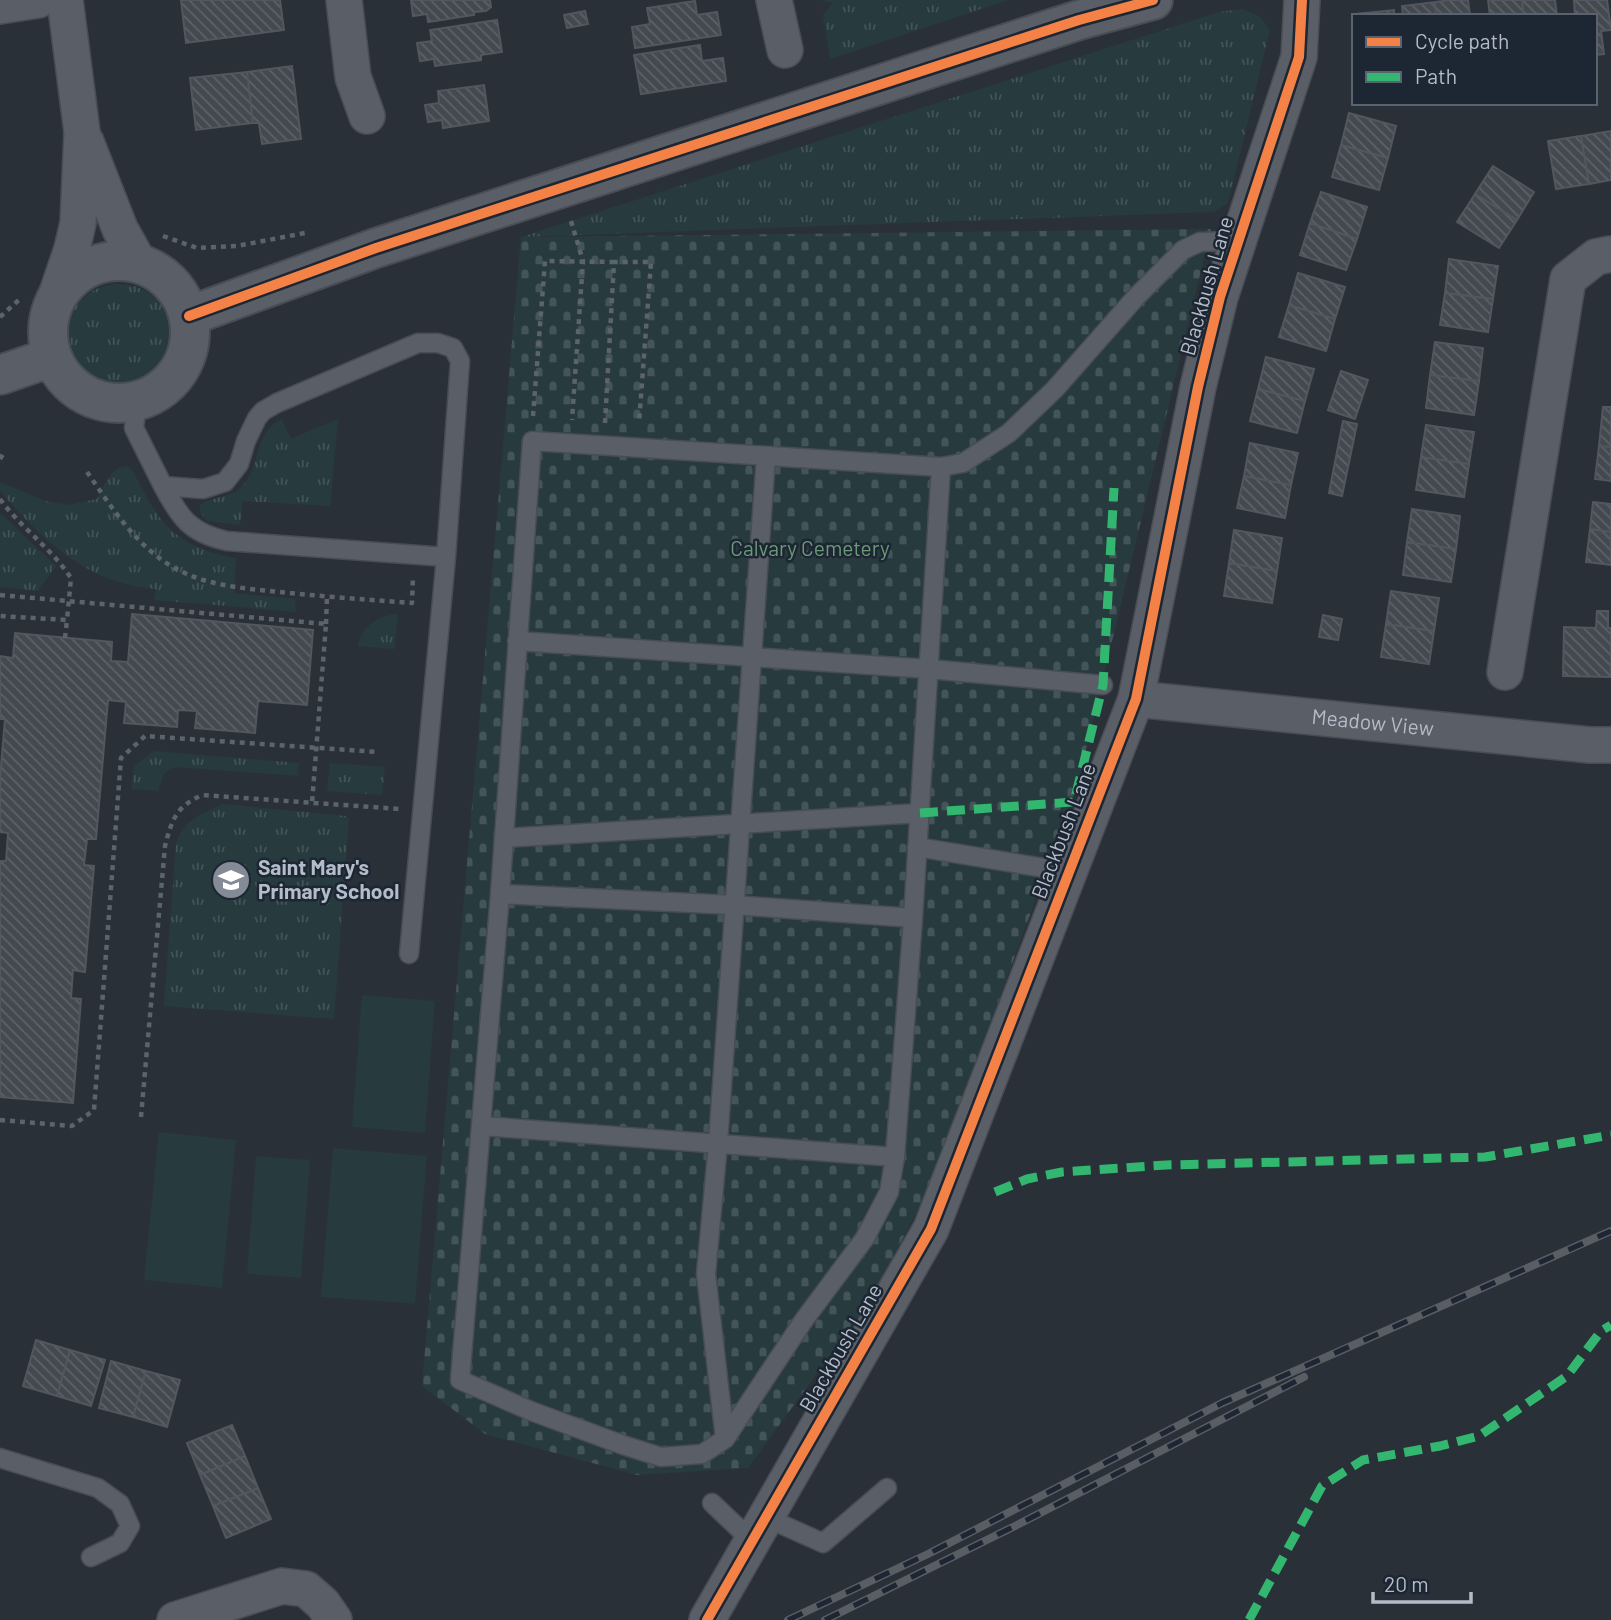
<svg xmlns="http://www.w3.org/2000/svg" width="1611" height="1620" font-family="Barlow,sans-serif">
<defs>
<pattern id="grass-tufts" width="24" height="20" patternUnits="userSpaceOnUse" patternTransform="scale(1.75)"><rect width="24" height="20" fill="#273a3e"/><path d="M3 7l-1-3M5 7V3M7 7l1-3M15 17l-1-3M17 17v-4M19 17l1-3" fill="none" stroke="#445559"/></pattern>
<pattern id="cemetery-stones" width="16" height="16" patternUnits="userSpaceOnUse" patternTransform="scale(1.75)"><rect width="16" height="16" fill="#273a3e"/><path d="M2 7V4a2 2 0 0 1 4 0v3zM10 15v-3a2 2 0 0 1 4 0v3z" fill="#445559"/></pattern>
<pattern id="building-back-hatch" width="6" height="6" patternUnits="userSpaceOnUse" patternTransform="scale(1.75)"><rect width="6" height="6" fill="#444950"/><path d="M-1 5l2 2M0 0l6 6M5-1l2 2" fill="none" stroke="#5d6168"/></pattern>
</defs>
<rect width="100%" height="100%" fill="#2a3038"/>
<path fill="url(#grass-tufts)" d="M820,0H1008L830,59L823,15L833,3Z
M1242,9L1259,16L1270,30L1228,203L1214,212L521,237L1219,12Z
M66 337a53 53 0 1 1 106 0a53 53 0 1 1-106 0Z
M281,419L291,439L338,419L330,506L243,501L240,525L207,521L200,512V505C214,495 233,499 244,484C263,460 252,437 281,419Z
M127,466L132,469C158,522 174,547 236,558L234,593L295,599L296,612L154,600L156,589C88,584 42,540 0,491V482L45,501L69,505L97,499C104,486 110,467 127,466Z
M0,513L56,566L38,591L0,587Z
M398,614L394,649L358,646C361,627 379,615 398,614Z
M154,751L299,763L298,776L175,767L164,773L158,791L132,789L134,766Z
M330,763L385,767L382,795L327,791Z
M223,804L346,816L349,819L334,1019L164,1006L176,843C186,818 200,815 223,804Z"/>
<path fill="url(#cemetery-stones)" d="M1211,229L1078,783L933,1181L870,1301L748,1468L637,1475L485,1434L422,1386L521,237Z"/>
<path fill="#273a3e" d="M362,995L435,1001L425,1133L352,1127Z
M159,1132L236,1140L222,1288L144,1280Z
M333,1148L427,1156L415,1304L321,1297Z
M256,1156L310,1160L301,1278L247,1274Z"/>
<path fill="url(#building-back-hatch)" stroke="#52575f" stroke-width="2" d="M181,0H280L284,30L186,43Z
M411,0H490L491,7L486,11L474,12V15L428,22L427,14L413,16Z
M1451,0H1468L1470,16H1436L1435,2Z
M1488,0H1522L1524,16H1490Z
M1522,0H1555L1557,16H1524Z
M1574,0H1607L1611,30L1601,31L1604,54L1595,55V16H1575Z
M695,1L697,15L717,12L721,35L635,48L632,27L650,24L647,8Z
M1435,2L1436,16H1403L1402,6Z
M1394,10V16H1356V14Z
M585,11L588,24L567,28L564,15Z
M497,20L502,52L481,55V60L435,66L434,59L420,61L417,43L432,41L430,30Z
M700,45L702,61L723,58L726,81L641,94L634,55Z
M292,66L301,139L262,144L259,123H253L247,72Z
M247,72L253,123L196,130L190,78Z
M484,85L489,121L443,128L442,120L428,122L425,105L439,103L438,91Z
M1349,113L1396,126L1388,158L1341,145Z
M1611,131V180L1589,184L1581,136Z
M1581,136L1589,184L1556,189L1548,141Z
M1341,145L1388,158L1379,190L1332,177Z
M1493,166L1534,192L1517,220L1475,194Z
M1321,192L1367,207L1357,239L1310,223Z
M1475,194L1517,220L1499,248L1457,222Z
M1310,223L1357,239L1346,270L1300,255Z
M1449,259L1498,266L1493,299L1445,293Z
M1298,273L1345,287L1335,319L1289,305Z
M1445,293L1493,299L1488,332L1440,325Z
M1289,305L1335,319L1326,351L1279,337Z
M1435,342L1483,348L1479,381L1430,375Z
M1266,357L1314,369L1305,401L1258,389Z
M1341,371L1368,380L1355,419L1328,410Z
M1430,375L1479,381L1474,415L1426,408Z
M1258,389L1305,401L1297,433L1250,421Z
M1603,407H1611V447L1599,446Z
M1343,421L1357,424L1342,496L1329,493Z
M1426,425L1474,432L1469,464L1421,457Z
M1250,443L1298,453L1291,485L1244,476Z
M1599,446L1611,447V481L1595,479Z
M1421,457L1469,464L1464,497L1416,490Z
M1244,476L1291,485L1285,518L1237,508Z
M1593,502L1611,504V532L1590,529Z
M1412,509L1460,516L1456,549L1407,542Z
M1590,529L1611,532V565L1586,562Z
M1234,530L1282,538L1277,571L1229,563Z
M1407,542L1456,549L1451,582L1403,575Z
M1229,563L1277,571L1272,603L1224,596Z
M1391,591L1439,598L1434,631L1386,624Z
M1597,611H1608V628H1611V677L1563,676L1564,627L1596,628Z
M132,614L313,630L307,705L258,701L255,733L195,728L197,711L178,710L177,727L124,723L126,702L108,700L96,839H87L84,865L94,866L85,972L73,970L71,998L81,999L73,1103L0,1097V861H6L8,833L0,832V778L5,719H0V656L13,658L15,633L112,642L111,661L128,662Z
M1323,615L1342,619L1338,640L1319,637Z
M1386,624L1434,631L1429,664L1381,657Z
M36,1340L70,1350L57,1396L23,1386Z
M70,1350L105,1360L91,1406L57,1396Z
M111,1361L146,1371L133,1417L99,1408Z
M146,1371L180,1380L167,1427L133,1417Z
M232,1425L245,1456L200,1475L187,1443Z
M245,1456L258,1488L213,1506L200,1475Z
M258,1488L271,1519L226,1538L213,1506Z"/>
<g fill="none" stroke-linecap="round" stroke-linejoin="round">
<defs>
<path id="service" d="M137,402L134,428L163,486L203,489L225,482L239,464L246,441L257,418L263,411L277,403L418,343H438L453,348L460,361L446,557
M941,467L963,463L1009,433L1055,389L1136,297L1183,250L1200,242L1238,241
M163,486C180,518 190,533 227,541L446,557L409,954
M517,641L929,669L1103,685
M504,838L920,813
M917,847L1069,872
M500,894L532,441L941,467L913,918L895,1157L889,1192L865,1238L804,1320L725,1439L702,1454L661,1457L623,1445L531,1411L460,1380L500,894L734,905L913,918
M482,1126L895,1157
M725,1439L706,1274L718,1143L766,456
M0,1458L98,1488L120,1504L130,1526L120,1543L91,1557
M712,1503L752,1541
M765,1517L823,1543L887,1488"/>
<g id="minor">
<path d="M344,0L353,77L367,116"/>
<path d="M774,0L785,50"/>
<path d="M0,6L38,0"/>
<path d="M86,142L120,229L139,263"/>
<path d="M55,299L72,249L78,223L82,132L65,0"/>
<path d="M1505,672L1568,279L1596,257L1611,254"/>
<path id="s1" d="M1136,699L1590,745H1611"/>
<path d="M175,1620L282,1586L306,1589L323,1604L334,1620"/>
<path d="M707,1620L931,1229L1136,699L1198,387L1220,297L1299,57L1302,0"/>
</g>
<path id="tertiary" d="M48 332a71 71 0 1 1 142 0a71 71 0 1 1-142 0Z
M189,316L376,248L1079,20L1153,0
M0,375L52,357"/>
</defs>
<use href="#service" stroke="#484c53" stroke-width="21"/>
<use href="#minor" stroke="#484c53" stroke-width="38"/>
<use href="#tertiary" stroke="#484c53" stroke-width="42"/>
<path stroke="#5d636a" stroke-width="4.5" stroke-dasharray="5 5" stroke-linecap="butt" d="M571,221L583,261L572,420
M163,236L197,248L237,246L305,233
M0,317L21,298
M533,416L545,261L614,262
M605,423L614,262H651L639,423
M0,459L5,451
M87,472C108,502 128,534 158,557C196,587 244,588 290,593C330,597 371,600 412,603L413,577
M0,499C21,528 51,548 71,578L67,620L0,616
M0,595L326,624L312,803
M326,624L327,597
M65,638L67,620
M141,1117L165,846C172,819 176,807 202,795L400,809
M0,1120L72,1126L94,1110L121,758L145,736L378,752"/>
<use href="#service" stroke="#5a5e66" stroke-width="18"/>
<use href="#minor" stroke="#5a5e66" stroke-width="35"/>
<use href="#tertiary" stroke="#5a5e66" stroke-width="38"/>
<defs>
<path id="rail" d="M788,1620L928,1554L1222,1403L1611,1231
M825,1620L1017,1525L1304,1377"/>
</defs>
<use href="#rail" stroke="#595d64" stroke-width="8"/>
<use href="#rail" stroke="#1d2633" stroke-width="5" stroke-dasharray="16" stroke-linecap="butt"/>
<path stroke="#33b770" stroke-width="9" stroke-dasharray="18 9" stroke-linecap="butt" d="M920,813L1074,802L1103,685L1114,488
M995,1192L1027,1179L1062,1172L1166,1165L1485,1157L1611,1135
M1249,1620L1322,1486L1363,1460L1440,1446L1479,1436L1567,1376L1601,1331L1611,1325"/>
<defs>
<path id="cycleway" d="M189,316L376,248L1079,20L1153,0
M707,1620L931,1229L1136,699L1198,387L1220,297L1299,57L1302,0"/>
</defs>
<use href="#cycleway" stroke="#1d2633" stroke-width="15"/>
<use href="#cycleway" stroke="#f48246" stroke-width="10"/>
</g>
<defs>
<symbol id="school-disc" viewBox="-11 -11 22 22"><circle r="9.5" fill="#848b96" stroke="#1d2633"/><path d="M0-5L7-2L0 1L-7-2ZM-4 1L0 2.5L4 1V4Q0 6-4 4Z" fill="#fff"/></symbol>
</defs>
<g fill-rule="evenodd">
<use href="#school-disc" x="209" y="858" width="44" height="44"/>
</g>
<g text-anchor="middle" stroke-width="5" stroke-linejoin="round" paint-order="stroke">
<g font-size="21" fill="#b4bcc9" stroke="#1d2633">
<text transform="translate(1207 286) rotate(-74)" y="7">Blackbush Lane</text>
<text dy="7" stroke="none"><textPath href="#s1" startOffset="238">Meadow View</textPath></text>
<text transform="translate(1064 831) rotate(-69)" y="7">Blackbush Lane</text>
<text transform="translate(841 1348) rotate(-60)" y="7">Blackbush Lane</text>
</g>
<g font-size="21" fill="#6b9a76" stroke="#1d2633">
<text x="810" y="556">Calvary Cemetery</text>
</g>
<g font-size="21" font-weight="bold" fill="#b4bcc9" stroke="#1d2633" text-anchor="start">
<text x="258" y="875">Saint Mary's<tspan x="258" dy="24">Primary School</tspan></text>
</g>
</g>
<rect x="1352" y="14" width="245" height="91" fill="#1d2633" stroke="#59626f" stroke-width="2"/>
<rect x="1366" y="37" width="35" height="10" fill="#f48246" stroke="#59626f" stroke-width="2"/>
<text x="1415" y="49" font-size="21" fill="#b4bcc9">Cycle path</text>
<rect x="1366" y="72" width="35" height="10" fill="#33b770" stroke="#59626f" stroke-width="2"/>
<text x="1415" y="84" font-size="21" fill="#b4bcc9">Path</text>
<path d="M1373 1592v10h98v-10" fill="none" stroke="#b4bcc9" stroke-width="3.5"/>
<text x="1384" y="1592" font-size="21" fill="#b4bcc9" stroke="#1d2633" stroke-width="5" paint-order="stroke">20 m</text>
</svg>
